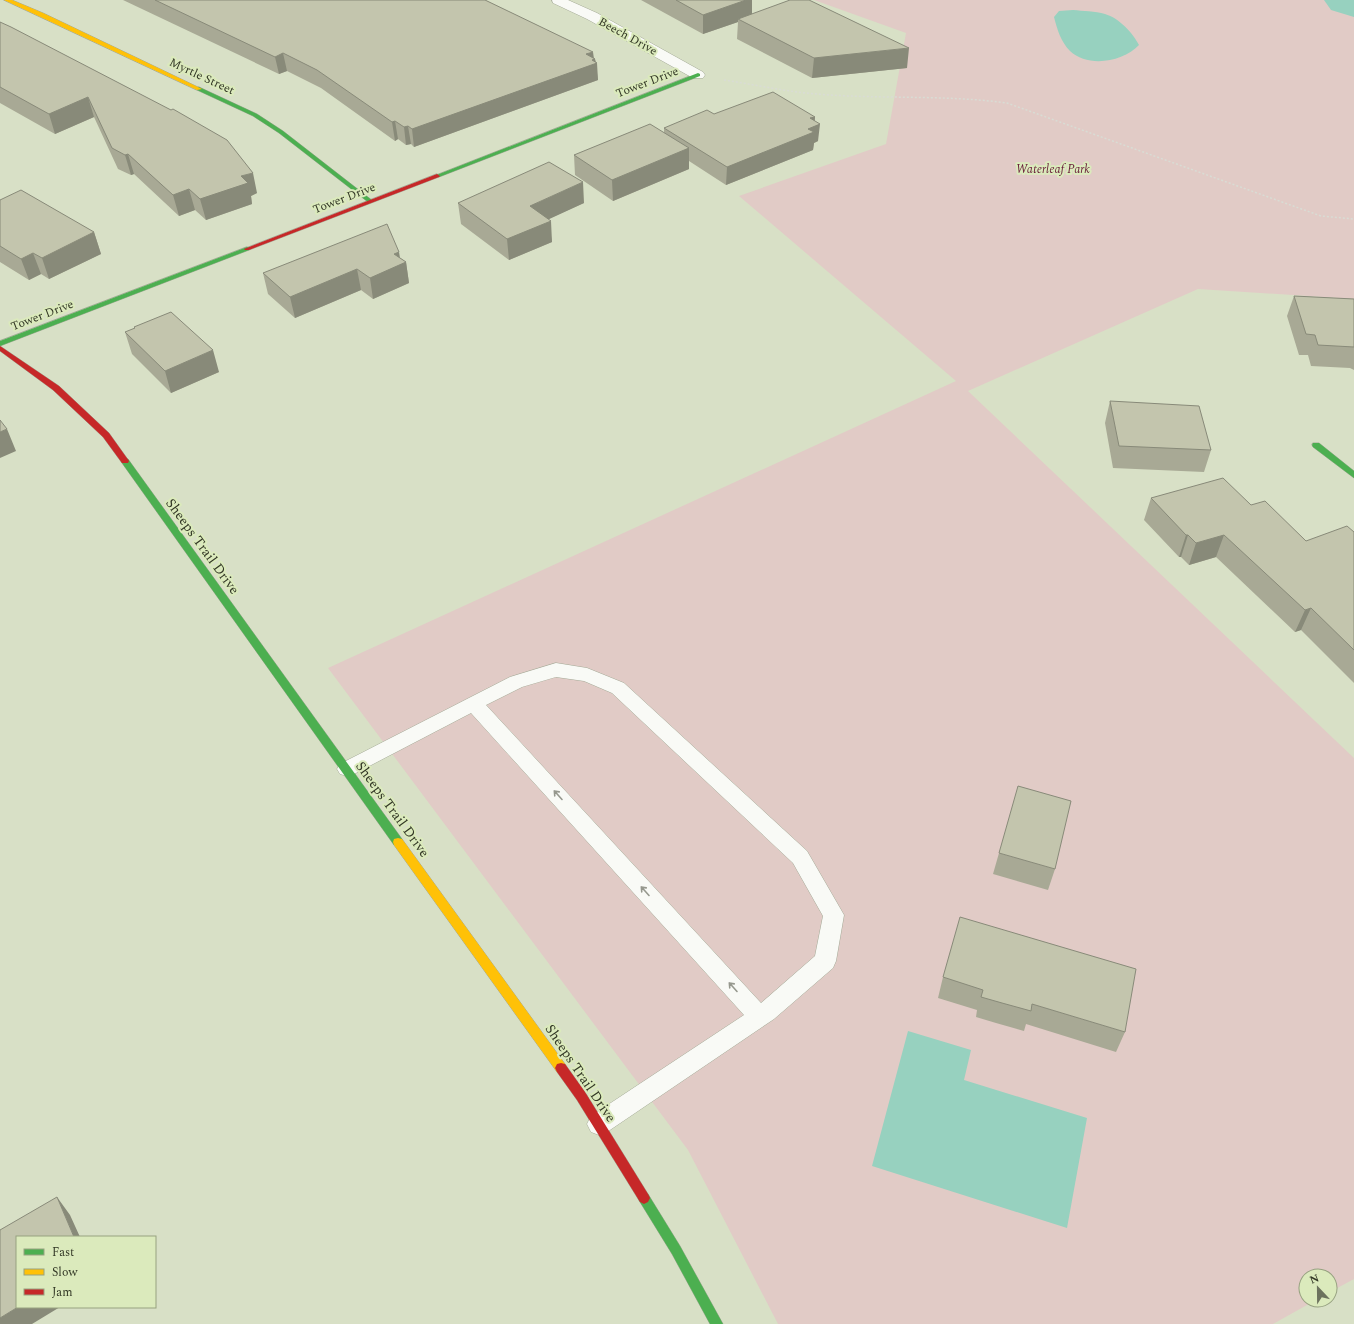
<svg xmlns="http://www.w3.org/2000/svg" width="1354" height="1324" font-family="Spectral,serif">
<rect width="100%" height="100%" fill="#d8e0c6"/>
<path fill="#e1cbc6" d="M814,0H1354V299L1198,289L968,391L1354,758V1279L1330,1292V1276H1306V1300H1316L1273,1324H778L688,1150L328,668L956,381L739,196L886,144L906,33Z"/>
<path fill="#97d1bf" d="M1073,10C1083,11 1095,11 1105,14C1119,18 1133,33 1139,45C1123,62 1088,68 1070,51C1061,42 1057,29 1054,17L1059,11Z
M908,1031L971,1050L964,1080L1087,1118L1067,1228L872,1166Z"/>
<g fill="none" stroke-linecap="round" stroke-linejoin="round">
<path fill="#97d1bf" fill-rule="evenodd" d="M1324,0H1354V17L1331,10Z"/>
<defs>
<path id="lane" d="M556,663L587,668L624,683L807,851L844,915L836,961L833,968L774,1019L607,1132L599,1135L591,1132L587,1124L591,1116L744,1015L471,713L354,774L347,776L340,774L337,769L340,764L510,677ZM556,677L584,681L612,693L793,863L823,916L815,956L761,1003L486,705L522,687Z"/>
<path id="street" d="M552,0H568L597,13L703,72L705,75L703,78H693L587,19L553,3Z"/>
<path id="fast" d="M698,73L700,74V76L439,177L434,176Z
M199,87L257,114L283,131L373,201L368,202L279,133L253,116L197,90V88Z
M247,247L249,248V250L0,346V341Z
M1313,443H1319L1354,471V478L1313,447L1312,445Z
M125,458L128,459L402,839L403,842L402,845L398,846L394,845L122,463L121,461Z
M644,1192L648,1194L680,1246L723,1324H710L672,1254L640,1202L638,1198L640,1194Z"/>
<path id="slow" d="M4,0H12L43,13L202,89L197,90Z
M398,838L402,839L565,1064L567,1068L565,1072L561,1073L557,1072L394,845L393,842L394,839Z"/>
<path id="jam" d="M437,174L440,176L439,177L249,250H245L244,249Z
M0,346L59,386L109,433L129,461L128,463H122L103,437L53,390L0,351Z
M561,1063L565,1064L585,1092L648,1194L650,1198L648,1202L644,1204L640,1202L577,1100L557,1072L555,1068L557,1064Z"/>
</defs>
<use href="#lane" stroke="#a4aa97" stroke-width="1"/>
<use href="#street" stroke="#a4aa97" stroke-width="1"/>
<use href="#fast" stroke="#a4aa97" stroke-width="1"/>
<use href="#slow" stroke="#a4aa97" stroke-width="1"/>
<use href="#jam" stroke="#a4aa97" stroke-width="1"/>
<path stroke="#d9dcd4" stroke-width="1.5" stroke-dasharray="2 2" stroke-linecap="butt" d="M724,80C751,84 778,90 806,93C873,100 940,94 1007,103L1321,216L1354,219"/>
<use href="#lane" fill="#f9faf6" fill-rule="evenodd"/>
<use href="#street" fill="#f9faf6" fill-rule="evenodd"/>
<use href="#fast" fill="#4caf50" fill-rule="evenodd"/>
<use href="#slow" fill="#ffc107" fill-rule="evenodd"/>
<use href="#jam" fill="#c62828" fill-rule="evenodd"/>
</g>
<path fill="#a8a995" d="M123,0H485L595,59L598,80L414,147L411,144L406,145L398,139L395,141L321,88L287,71L279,74Z
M641,0H752V14L907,68L812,78L737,39L738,22L703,34Z
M0,22L257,193L251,196L252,204L206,220L195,210L179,216L134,174L131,175L118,169L94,117L55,134L0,103Z
M714,114L815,117V121L818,141L814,143L813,150L726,185L689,161V169L613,201L575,175L574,155L664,133V128Z
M0,200L94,232L101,254L49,279L41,274L29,280L0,262Z
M458,203H584L548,219L552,242L509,260L461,224Z
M400,258L406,262L409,283L373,299L361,290L295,318L268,294L263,273Z
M1294,296L1354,299V370L1350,368L1311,366L1308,355H1299L1287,316Z
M134,327L219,372L171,393L132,354L125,332L134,329Z
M1110,401L1211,450L1204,472L1113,468L1105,423Z
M1151,498L1251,505L1306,541L1354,532V683L1301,630L1295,632L1216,557L1189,565L1181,557H1179L1144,520Z
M999,853L1055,869L1048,890L993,874Z
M943,977L1125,1032L1116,1052L1026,1024L1024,1031L996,1023L976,1017L977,1010L938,998Z"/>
<path fill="#888a79" d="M746,0H752V17L738,19V22L703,34V15Z
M909,48L907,68L812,78L814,58Z
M593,52L594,59H595L596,63H597L598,80L414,147L412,129L586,54Z
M283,53L287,71L279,74L275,57Z
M88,97L94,117L55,134L49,114Z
M815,117L814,126L820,124L818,141L814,143L813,150L726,185L727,167L808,129L810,118Z
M395,121L398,139L395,141L392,122Z
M408,126L411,144L406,145L404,127Z
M689,148V169L613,201L612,180Z
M128,154L134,174L131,175L125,155Z
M253,173L257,193L251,196L252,204L206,220L200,199L241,176Z
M583,182L584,203L532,227L530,206Z
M189,189L195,210L179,216L173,195Z
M551,221L552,242L509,260L507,239Z
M94,232L101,254L49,279L42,258Z
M399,252L401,264L406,262L409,283L373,299L370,278L394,254Z
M33,253L41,274L29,280L21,259Z
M357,269L361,290L295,318L290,297Z
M213,350L219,372L171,393L165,371Z
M7,429L16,451L0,458V432Z
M1186,535H1188L1181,557H1179Z
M1224,535L1216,557L1189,565L1196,543Z
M1311,608L1301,630L1295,632L1305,610Z
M57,1197L70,1215L80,1237H74Z
M18,1307H60L32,1324H0V1318Z"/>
<path fill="#c3c5ad" stroke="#888a79" d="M155,0H485L593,52L586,54L595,59L592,60L597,63L412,129L408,126L404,127L395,121L392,122L317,70L283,53L275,57Z
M676,0H746L703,15Z
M790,0H809L909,48L814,58L738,19Z
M0,22L11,27L171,110L173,109L227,140L253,173L241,176L248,183L200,199L189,189L173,195L128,154L125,155L112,148L88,97L49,114L0,87Z
M773,92L815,117L810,118L820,124L808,129L814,132L727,167L664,128L707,110L714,114Z
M650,124L689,148L612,180L574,155Z
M549,162L583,182L530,206L551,221L507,239L458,203Z
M21,190L94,232L42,258L33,253L21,259L0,246V200Z
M387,224L399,252L394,254L406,262L370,278L357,269L290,297L263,273Z
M1294,296L1354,299V347L1318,345L1315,335L1306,334Z
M171,312L213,350L165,371L125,332L135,328L134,327Z
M1110,401L1199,406L1211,450L1119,446Z
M0,420L7,429L0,432Z
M1223,478L1251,505L1265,501L1306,541L1347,526L1354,532V650L1311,608L1305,610L1224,535L1196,543L1188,535H1186L1151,498Z
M1018,786L1071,801L1055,869L999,853Z
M960,917L1136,969L1125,1032L1032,1004L1031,1011L1002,1003L981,997L983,990L943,977Z
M57,1197L74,1237H17V1307H18L0,1318V1230Z"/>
<defs><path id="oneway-shaft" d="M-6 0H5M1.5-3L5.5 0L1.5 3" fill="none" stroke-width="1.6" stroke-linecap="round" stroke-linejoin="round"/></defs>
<g stroke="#96988e">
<use href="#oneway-shaft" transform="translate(558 795) rotate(-132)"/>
<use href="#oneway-shaft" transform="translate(645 891) rotate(-132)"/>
<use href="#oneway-shaft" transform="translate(733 987) rotate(-132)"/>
</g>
<g text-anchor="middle" stroke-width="4" stroke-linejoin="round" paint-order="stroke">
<g font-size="12" fill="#323725" stroke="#dbeabc">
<text transform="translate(628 36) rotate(29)" y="4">Beech Drive</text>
<text transform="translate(202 76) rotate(25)" y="4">Myrtle Street</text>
<text transform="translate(647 82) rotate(-21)" y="4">Tower Drive</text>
<text transform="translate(344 198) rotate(-21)" y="4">Tower Drive</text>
<text transform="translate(42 315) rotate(-21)" y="4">Tower Drive</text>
</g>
<g font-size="12" font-style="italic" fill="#681c38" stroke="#dbeabc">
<text x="1053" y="173">Waterleaf Park</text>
</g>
<g font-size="14" fill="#323725" stroke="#dbeabc">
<text transform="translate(203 546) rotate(54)" y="5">Sheeps Trail Drive</text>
<text transform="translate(393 809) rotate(54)" y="5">Sheeps Trail Drive</text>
<text transform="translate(581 1073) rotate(56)" y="5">Sheeps Trail Drive</text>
</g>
</g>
<rect x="16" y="1236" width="140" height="72" fill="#dbeabc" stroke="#97a280"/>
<rect x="24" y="1249" width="20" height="6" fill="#4caf50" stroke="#97a280"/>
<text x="52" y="1256" font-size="12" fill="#323725">Fast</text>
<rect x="24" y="1269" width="20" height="6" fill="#ffc107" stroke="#97a280"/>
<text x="52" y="1276" font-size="12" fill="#323725">Slow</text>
<rect x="24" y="1289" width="20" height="6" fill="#c62828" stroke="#97a280"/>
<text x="52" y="1296" font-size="12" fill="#323725">Jam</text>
<g transform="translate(1318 1288) rotate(338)"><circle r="19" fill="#dbeabc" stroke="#97a280"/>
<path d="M0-3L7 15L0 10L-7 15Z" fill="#6c725d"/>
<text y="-6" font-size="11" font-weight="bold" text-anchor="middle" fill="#323725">N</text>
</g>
</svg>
